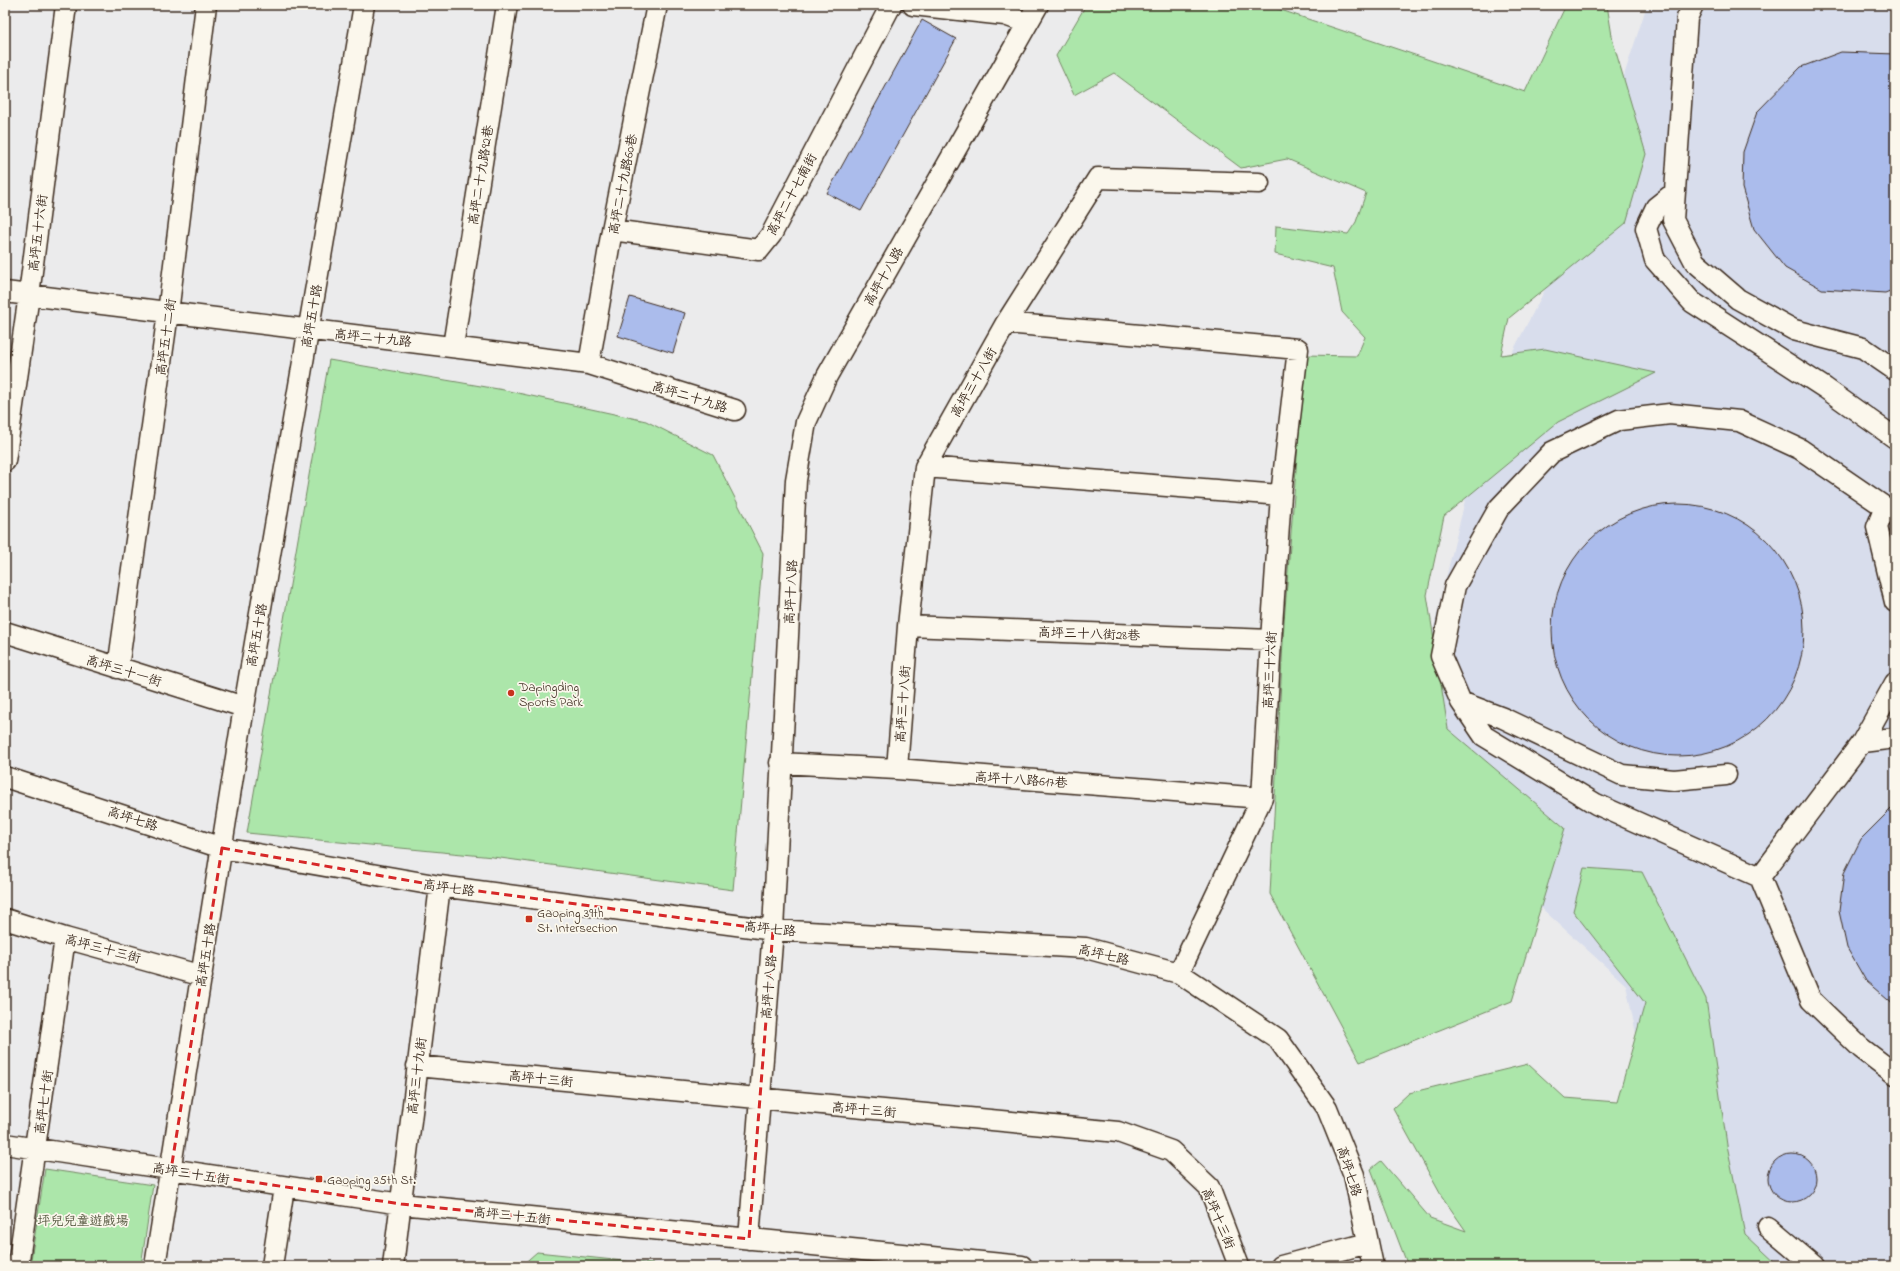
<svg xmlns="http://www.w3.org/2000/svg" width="1900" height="1271" font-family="'Indie Flower','LXGW WenKai TC',sans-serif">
<rect width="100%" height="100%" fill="#ebebec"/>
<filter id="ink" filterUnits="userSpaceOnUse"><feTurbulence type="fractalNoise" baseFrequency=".025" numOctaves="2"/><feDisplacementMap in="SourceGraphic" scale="8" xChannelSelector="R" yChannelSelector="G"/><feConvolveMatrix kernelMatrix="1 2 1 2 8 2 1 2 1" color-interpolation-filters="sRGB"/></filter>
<g filter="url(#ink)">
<path fill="#d8ddec" d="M1647,5H1895V1266H1684L1626,985L1397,777L1492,391L1569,244Z"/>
<path fill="#ace6aa" stroke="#748864" d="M1086,5H1266L1525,92L1566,5H1607L1613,42L1646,154L1626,223L1509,318L1501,355L1545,349L1656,373L1558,422L1444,516L1427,595L1448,729L1565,828L1512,1001L1360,1062L1270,894L1284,622L1305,355L1357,356L1365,337L1342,312L1333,268L1275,254L1276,226L1348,234L1356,222L1366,193L1287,159L1241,168L1114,73L1074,95L1056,56Z
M329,360L504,390L646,421L713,455L763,553L733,890L493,857L247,833Z
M1584,868L1642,872L1706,999L1727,1145L1745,1234L1779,1266H1408L1371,1169L1381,1161L1430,1218L1466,1231L1441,1195L1393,1108L1409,1093L1528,1064L1565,1098L1617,1102L1645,1003L1573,911Z
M45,1169L153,1185L141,1266H30Z
M537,1252L672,1266H521Z"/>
<path fill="#abbcec" stroke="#3b2a1e" d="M922,20L956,39L861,211L827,193Z
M1841,52L1895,54V289L1885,293L1822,289L1785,268L1754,229L1742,188L1743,152L1757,112L1801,67Z
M630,297L685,313L673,353L618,336Z
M1552 630a126 126 0 1 1 252 0a126 126 0 1 1-252 0Z
M1895,805V1006L1866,981L1847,948L1839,911L1844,873L1861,839Z
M1768 1178a24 24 0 1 1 48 0a24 24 0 1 1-48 0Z"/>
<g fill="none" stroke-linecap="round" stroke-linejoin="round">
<defs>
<path id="minor" d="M913,5L1005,15L1027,23
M1693,5L1687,18L1673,220L1695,262L1738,299L1794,330L1863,348L1895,370
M1675,192L1656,207L1646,228L1655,260L1692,302L1825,388L1895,438
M612,230L759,250L771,235L891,5
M5,292L589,364L735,410
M1006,323L1298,349L1281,495L1271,640L1262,798L1179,973
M453,346L507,5
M589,364L612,230L657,5
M5,461L29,295L66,5
M925,467L1281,495
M1885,507L1877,527L1895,602
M1895,514L1800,449L1739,421L1670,414L1619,420L1552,452L1499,508L1455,586L1441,656L1461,702L1484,736L1596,804L1760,877L1862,742L1895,683
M908,626L1271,640
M5,632L244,707
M118,668L168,313L206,5
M1461,702L1503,718L1622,775L1674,780L1726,775
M1862,742L1895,738
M780,763L897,769L1262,798
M897,769L908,626L925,467L1006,323L1098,178L1259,183
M5,777L222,848L440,886L773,930L1086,948L1179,973L1278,1039L1327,1108L1354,1175L1373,1266
M1760,877L1811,1000L1861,1048L1895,1074
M5,919L65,938L202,976
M417,1066L1118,1132L1171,1151L1209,1187L1239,1266
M5,1144L401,1204L1022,1266
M1768,1227L1814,1266
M749,1239L773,930L796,480L806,422L827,376L1038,5
M18,1266L65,938
M155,1266L244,707L364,5
M272,1266L284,1187
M393,1266L440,886
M1281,1266L1368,1243"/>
</defs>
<use href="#minor" stroke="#3b2a1e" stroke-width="23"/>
<use href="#minor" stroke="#fbf7ec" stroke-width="20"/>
</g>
</g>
<path fill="none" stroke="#d62828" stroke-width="3" stroke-dasharray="8 5" stroke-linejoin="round" d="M222,848L440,886L773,930L749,1239L401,1204L171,1170Z"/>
<g fill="#c8321e" stroke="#fbf7ec" stroke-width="1.5">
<circle cx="511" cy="693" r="4"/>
<rect x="525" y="915" width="8" height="8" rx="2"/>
<rect x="315" y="1175" width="8" height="8" rx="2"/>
</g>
<g text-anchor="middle" stroke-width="3.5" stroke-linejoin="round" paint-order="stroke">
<g font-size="13" fill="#3b2a1e" stroke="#fbf7ec">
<text transform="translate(480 175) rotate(-81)" y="5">高坪二十九路92巷</text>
<text transform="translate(622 184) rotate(-79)" y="5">高坪二十九路60巷</text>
<text transform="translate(791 194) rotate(-62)" y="5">高坪二十七南街</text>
<text transform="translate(37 233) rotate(-83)" y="5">高坪五十六街</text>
<text transform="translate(883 276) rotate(-60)" y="5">高坪十八路</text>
<text transform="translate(311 316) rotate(-80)" y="5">高坪五十路</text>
<text transform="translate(165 337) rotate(-82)" y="5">高坪五十二街</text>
<text transform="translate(373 337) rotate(6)" y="5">高坪二十九路</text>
<text transform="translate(973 382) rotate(-60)" y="5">高坪三十八街</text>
<text transform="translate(690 396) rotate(17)" y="5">高坪二十九路</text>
<text transform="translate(790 592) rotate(-87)" y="5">高坪十八路</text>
<text transform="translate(1089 633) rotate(2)" y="5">高坪三十八街28巷</text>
<text transform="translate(256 635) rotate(-80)" y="5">高坪五十路</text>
<text transform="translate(124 670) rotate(17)" y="5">高坪三十一街</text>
<text transform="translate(1269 670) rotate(-87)" y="5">高坪三十六街</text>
<text transform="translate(902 704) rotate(-86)" y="5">高坪三十八街</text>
<text transform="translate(1021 779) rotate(4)" y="5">高坪十八路617巷</text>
<text transform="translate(133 818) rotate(18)" y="5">高坪七路</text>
<text transform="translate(449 887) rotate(8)" y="5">高坪七路</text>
<text transform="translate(770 928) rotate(6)" y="5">高坪七路</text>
<text transform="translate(103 948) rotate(15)" y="5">高坪三十三街</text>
<text transform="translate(1104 954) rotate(13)" y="5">高坪七路</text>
<text transform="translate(205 955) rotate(-81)" y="5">高坪五十路</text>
<text transform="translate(768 987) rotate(-85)" y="5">高坪十八路</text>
<text transform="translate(416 1076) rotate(-83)" y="5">高坪三十九街</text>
<text transform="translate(541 1078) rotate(6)" y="5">高坪十三街</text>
<text transform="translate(43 1102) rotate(-82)" y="5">高坪七十街</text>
<text transform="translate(864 1109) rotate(5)" y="5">高坪十三街</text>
<text transform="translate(1350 1171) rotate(72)" y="5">高坪七路</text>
<text transform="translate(191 1173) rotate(9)" y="5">高坪三十五街</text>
<text transform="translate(512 1215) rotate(6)" y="5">高坪三十五街</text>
<text transform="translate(1219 1218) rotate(67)" y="5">高坪十三街</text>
</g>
<g font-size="13" fill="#3b2a1e" stroke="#fbf7ec" text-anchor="start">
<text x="519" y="691">Dapingding<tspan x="519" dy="15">Sports Park</tspan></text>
<text x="537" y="917">Gaoping 39th<tspan x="537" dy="15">St. Intersection</tspan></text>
<text x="327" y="1184">Gaoping 35th St.</text>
</g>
<g font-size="13" fill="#575941" stroke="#fbf7ec">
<text x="83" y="1225">坪兒兒童遊戲場</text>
</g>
</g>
<rect width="1900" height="1271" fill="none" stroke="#fbf7ec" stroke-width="20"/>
<rect x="10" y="10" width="1880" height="1251" fill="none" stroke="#3b2a1e" stroke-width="1.5" filter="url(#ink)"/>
</svg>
